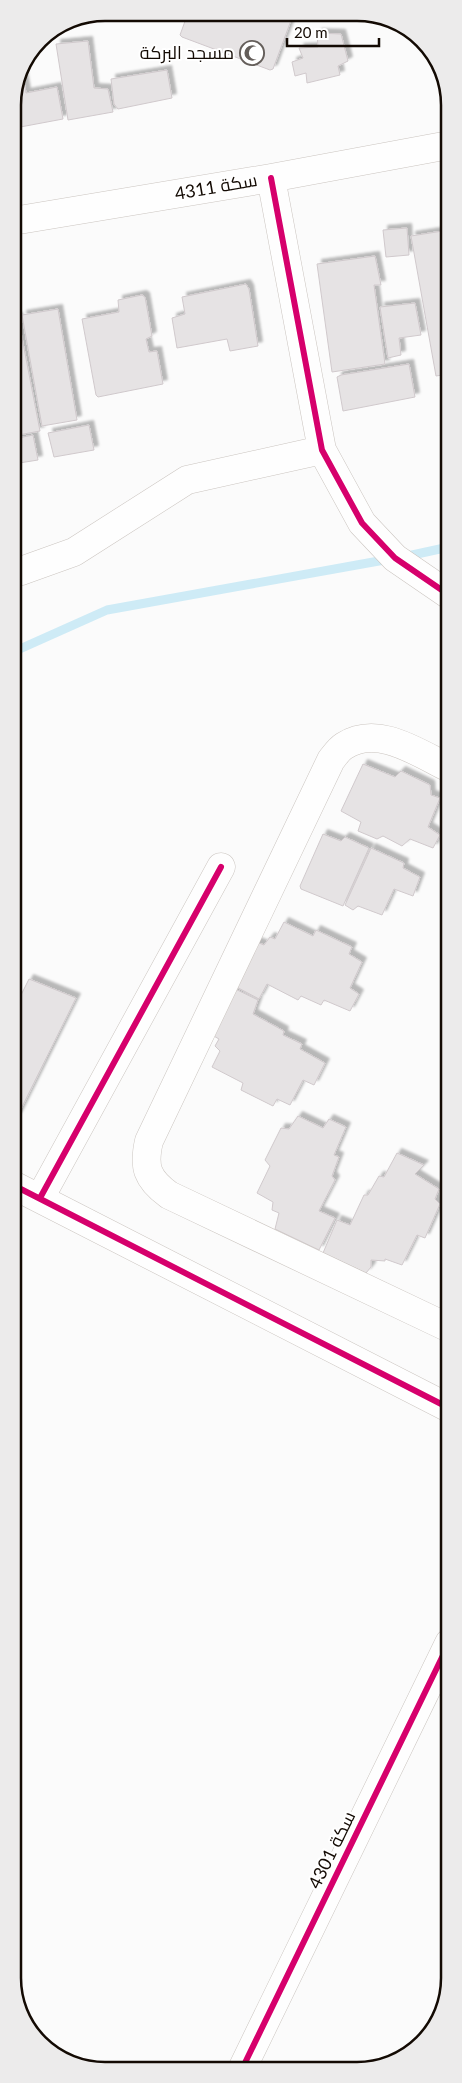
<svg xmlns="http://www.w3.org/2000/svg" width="462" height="2083" font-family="Lato,Cairo,sans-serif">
<defs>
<filter id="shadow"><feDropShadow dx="4.5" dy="-4.5" stdDeviation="1" flood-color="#0004"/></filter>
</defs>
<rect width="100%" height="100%" fill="#fbfbfb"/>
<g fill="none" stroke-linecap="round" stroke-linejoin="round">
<path stroke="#ceebf6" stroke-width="9" d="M403,557L449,547
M13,652L107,610L390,559"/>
</g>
<path fill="#e6e3e4" stroke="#d0c9cc" filter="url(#shadow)" d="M188,13L293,15L273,69L270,70L182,37L180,35Z
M317,33L341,34L348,61L338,66L340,75L307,83L306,73L295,76L292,62L303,58L299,48L318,47Z
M88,41L94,88L108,89L113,112L68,120L56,44Z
M167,70L172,98L118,109L114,104L111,79Z
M23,76L26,93L57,87L63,119L15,128L13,99Z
M407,228L409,255L386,257L383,230Z
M449,230V374L436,376L411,236Z
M375,256L381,285H374L385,364L332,372L317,264Z
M246,284L249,289L258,346L230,351L227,339L177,348L172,318L185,314L182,297Z
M142,295L145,297L152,336L146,339L149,352L157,351L163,384L98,397L96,395L82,319L119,312L118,300Z
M415,303L421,335L399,338L401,355L388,358L380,307Z
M58,309L77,420L42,426L22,315Z
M18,317L40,431L13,436V318Z
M409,364L415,397L343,411L337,377L341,375Z
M89,425L94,450L54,457L48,433Z
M33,435L38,460L13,464V439Z
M363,764L395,777L401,771L430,785L431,795L440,798L428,827L440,835L433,848L410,839L402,846L383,836L377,839L358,831L361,822L341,811Z
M323,834L341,841L345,837L369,848L343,906L301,889L300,886Z
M371,848L404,863L403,868L420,877L413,896L394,889L382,915L358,906L353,910L345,905Z
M284,922L313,936L316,930L352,947L349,954L362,962L350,988L359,994L350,1011L324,1000L321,1005L301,996L298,1000L267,984L259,999L229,983L249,939L264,945L270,937L275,939Z
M29,979L76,998L17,1117L13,1115V1011Z
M227,985L258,1000L253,1014L284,1031L283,1035L302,1044L300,1049L325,1063L314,1085L303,1080L290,1105L277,1099L273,1106L241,1090L243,1083L212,1067L220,1051L215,1046L219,1039L205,1031Z
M298,1116L323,1128L329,1119L346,1127L334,1155L339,1157L332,1176L335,1180L319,1211L335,1218L319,1250L275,1229L279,1213L272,1210L273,1202L257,1193L270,1166L265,1160L281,1128L289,1129Z
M397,1153L424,1165L415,1174L439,1189L435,1199L440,1204L425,1238L417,1235L402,1265L385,1259V1261L371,1260V1267L366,1273L323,1253L337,1220L350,1225L364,1195H368L379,1176L384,1177Z"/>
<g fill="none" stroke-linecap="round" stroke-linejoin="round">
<defs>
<path id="minor" d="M271,178L322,450L362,523L395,558L449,595
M13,221L271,178L449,145
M13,572L21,571L74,552L187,480L322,450
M449,768C418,753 378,724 344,746C339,749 335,755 331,760L149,1141C143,1167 147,1179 169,1195L449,1328
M13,1185L449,1408
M40,1198L221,867
M242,2069L449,1643"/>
</defs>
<use href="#minor" stroke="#cbc5c0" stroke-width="29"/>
<use href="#minor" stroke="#fefefe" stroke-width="28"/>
<defs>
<path id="cycleway" d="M271,178L322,450L362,523L395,558L449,595
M13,1185L449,1408
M40,1198L221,867
M242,2069L449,1643"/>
</defs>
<use href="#cycleway" stroke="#fff" stroke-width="9"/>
<use href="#cycleway" stroke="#d6006c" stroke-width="6"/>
</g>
<defs>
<symbol id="mosque-ring" viewBox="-11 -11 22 22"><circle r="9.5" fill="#fff" stroke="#645e5a" stroke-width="1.5"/><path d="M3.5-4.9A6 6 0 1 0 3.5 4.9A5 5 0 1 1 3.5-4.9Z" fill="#645e5a"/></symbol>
</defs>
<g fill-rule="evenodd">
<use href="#mosque-ring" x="238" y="39" width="28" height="28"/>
</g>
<g text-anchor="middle" stroke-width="4" stroke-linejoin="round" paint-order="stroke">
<g font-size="18" fill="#130a03" stroke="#fff" text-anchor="end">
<text x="234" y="59">مسجد البركة</text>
</g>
<g font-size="18" fill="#130a03" stroke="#fff">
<text transform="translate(216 187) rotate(-10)" y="6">سكة 4311</text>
<text transform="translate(332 1850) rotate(-64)" y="6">سكة 4301</text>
</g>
</g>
<path d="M0 0H462V2083H0ZM105 21H357A84 84 0 0 1 441 105V1978A84 84 0 0 1 357 2062H105A84 84 0 0 1 21 1978V105A84 84 0 0 1 105 21Z" fill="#ecebeb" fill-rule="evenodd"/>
<path fill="none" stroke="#130a03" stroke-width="2.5" d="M105 21H357A84 84 0 0 1 441 105V1978A84 84 0 0 1 357 2062H105A84 84 0 0 1 21 1978V105A84 84 0 0 1 105 21Z"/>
<path d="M287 38v8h92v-8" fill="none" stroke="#130a03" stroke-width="2.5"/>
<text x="294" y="38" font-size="15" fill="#130a03" stroke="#ffffff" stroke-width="4" paint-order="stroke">20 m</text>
</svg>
